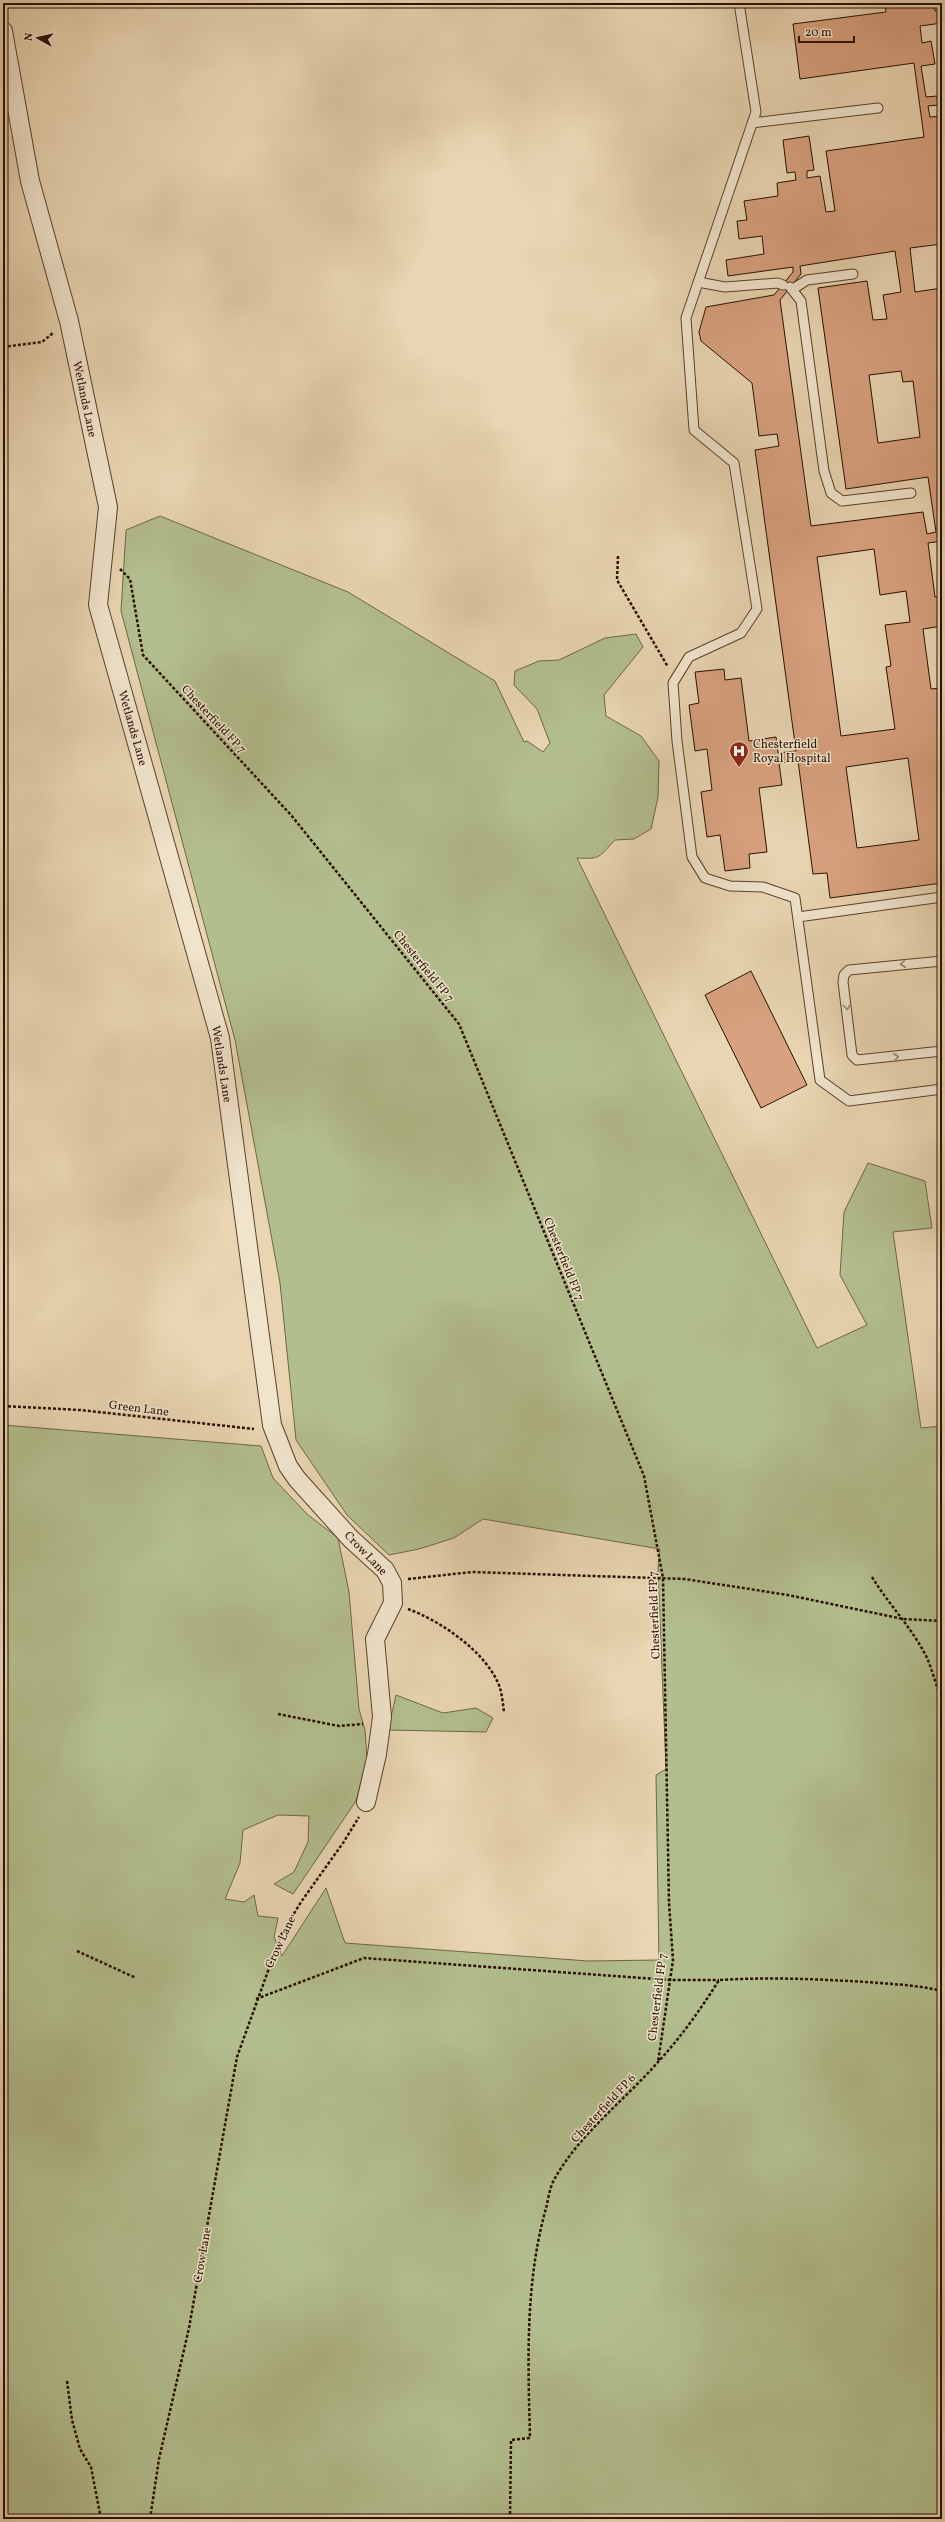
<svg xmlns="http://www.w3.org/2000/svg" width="945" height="2522" font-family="Vollkorn,serif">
<rect width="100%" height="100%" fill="#e9d5b2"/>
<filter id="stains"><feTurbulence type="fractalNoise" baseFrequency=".005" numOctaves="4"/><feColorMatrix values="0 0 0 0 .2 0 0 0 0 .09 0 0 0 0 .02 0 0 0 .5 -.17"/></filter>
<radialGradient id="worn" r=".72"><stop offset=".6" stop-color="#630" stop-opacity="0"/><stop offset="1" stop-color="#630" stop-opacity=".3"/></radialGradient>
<path fill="#b3be8e" stroke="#6e6647" d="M160,516L348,592L495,681L524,742L527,741L543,752L550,743L537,709L514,685L515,671L539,661L559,660L605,638L636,634L643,647L604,695L606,716L641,736L659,761L658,797L651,829L634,839L615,840C598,858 601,859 577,858L817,1348L867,1325L840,1275L844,1212L868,1163L925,1181L932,1228L893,1232L921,1428L942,1426V2519H3V1425L261,1446L273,1478L307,1514L338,1538L349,1592L359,1709L365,1730L367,1759L356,1801L293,1894L274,1884L294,1872L308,1842L309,1816L278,1815L243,1830L240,1863L225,1899L244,1902L254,1895L258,1916L278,1918L274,1937L282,1956L326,1888L345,1943L588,1961L659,1960L656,1775L666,1769L658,1569L660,1549L483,1519L454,1538L419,1549L389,1555L347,1515L296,1440L280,1283L235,1040L121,611L126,530Z
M396,1695L443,1713L476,1708L493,1718L486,1732L388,1730Z"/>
<path fill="#d8a17f" stroke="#290f00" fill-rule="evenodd" d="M885,3H934L935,11L942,10V23L920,26L922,43L931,41L935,64L921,66L926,97L937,96L938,105L928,106L930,117L942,116V244L910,248L915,292L942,288V541L928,543L935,597L942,596V626L923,629L931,689L942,688V883L830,898L827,873L813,874L798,761L779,763L782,785L759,788L767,852L749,854L750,868L725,871L720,835L707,837L701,792L712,790L707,749L695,751L689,705L699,703L695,672L724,669L725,680L741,678L749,741L776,737L778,753L796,751L755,450L779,446L777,434L759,436L752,383L701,341L699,332L706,307L774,295L793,272V267L728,276L726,260L764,254L762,236L739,239L737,221L747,220L744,201L778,196L777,183L796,180L795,172L787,173L783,140L809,136L814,170L807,171V178L820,176L826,212L835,211L826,151L924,137L914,63L800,79L793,24L886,12ZM895,251L901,292L883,295L887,319L873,320L867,281L818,288L846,489L928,477L936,532L927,534L923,512L811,526L780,300L801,274L800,266ZM901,371L903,382L913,381L920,437L878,443L869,375ZM874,549L880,595L906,591L910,622L885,625L891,666L886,667L895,729L841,736L817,557ZM908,758L919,840L857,848L846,767Z
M751,971L807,1085L761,1108L705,995Z"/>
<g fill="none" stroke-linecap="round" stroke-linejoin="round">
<defs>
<path id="service" d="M739,3L756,112L686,318L694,430L734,463L757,609L741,633L689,657L673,683L677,741L692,857L705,878L730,886L763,887L795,898L820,1080L849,1101L942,1089
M752,123L878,108
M698,282L725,287L778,283L783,285
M790,287L801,301L824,471L831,493L842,501L911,493
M793,289L807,280L853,274
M798,917L942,897
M942,961L849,970L844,975L843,982L852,1055L857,1060L942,1051"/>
<path id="minor" d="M3,31L30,181L69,321L108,507L98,605L220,1038L272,1425L288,1466L297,1479L351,1539L385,1570L392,1583L393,1603L375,1639L382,1717L377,1754L366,1802"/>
</defs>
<use href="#service" stroke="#59402c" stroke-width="11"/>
<use href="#minor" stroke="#59402c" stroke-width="20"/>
<path stroke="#290f00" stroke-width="2.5" stroke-dasharray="3 2" stroke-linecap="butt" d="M3,347L42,342L53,333
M618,556L617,580L668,667
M120,569L130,579L143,655L291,815L459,1024L644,1476L663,1578L669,1903L673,1960L658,2062
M3,1406L80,1410L254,1429
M872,1577C889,1605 913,1629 927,1658C933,1672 937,1688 942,1702
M408,1579L472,1572L685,1579L788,1595L903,1619L942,1621
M408,1609C441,1621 488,1653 500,1688C502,1695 503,1704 504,1712
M278,1714L339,1726L363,1724
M77,1951L136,1978
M256,1999L364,1958L670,1980H719
M67,2381L72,2420L80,2449L91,2467L101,2519
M150,2519L159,2459L189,2328L237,2057L281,1935L301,1902L343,1843L359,1817
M510,2519L511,2440L530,2438C528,2362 525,2286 545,2212C548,2202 549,2189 554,2180C579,2134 624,2101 658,2062C681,2037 701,2009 719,1980C769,1977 817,1979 866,1982C892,1984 917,1985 942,1991"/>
<use href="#service" stroke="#f1e4cd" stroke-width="9"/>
<use href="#minor" stroke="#f1e4cd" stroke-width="18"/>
</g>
<defs><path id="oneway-chevron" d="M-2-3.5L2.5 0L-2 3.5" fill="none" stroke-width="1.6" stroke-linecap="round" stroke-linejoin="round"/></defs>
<g stroke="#978471">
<use href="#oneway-chevron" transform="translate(903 964) rotate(174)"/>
<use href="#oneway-chevron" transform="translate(847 1007) rotate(83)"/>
<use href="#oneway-chevron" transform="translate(896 1057) rotate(-8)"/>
</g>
<defs>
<symbol id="hospital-pin" viewBox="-11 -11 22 30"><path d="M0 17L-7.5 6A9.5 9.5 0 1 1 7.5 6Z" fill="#8f2418" stroke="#f1e4cd"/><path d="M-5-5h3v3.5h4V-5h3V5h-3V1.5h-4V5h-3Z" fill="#fff"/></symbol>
</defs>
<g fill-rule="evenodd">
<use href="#hospital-pin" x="728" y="740" width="22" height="30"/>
</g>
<g text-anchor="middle" stroke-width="3" stroke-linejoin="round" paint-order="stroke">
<g font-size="12" fill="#290f00" stroke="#f1e4cd">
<text transform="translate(85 399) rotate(78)" y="4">Wetlands Lane</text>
<text transform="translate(214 719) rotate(47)" y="4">Chesterfield FP 7</text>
<text transform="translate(133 728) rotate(74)" y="4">Wetlands Lane</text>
<text transform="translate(424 966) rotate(51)" y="4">Chesterfield FP 7</text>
<text transform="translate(222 1064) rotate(81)" y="4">Wetlands Lane</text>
<text transform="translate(564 1259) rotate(68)" y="4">Chesterfield FP 7</text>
<text transform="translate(139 1408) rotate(7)" y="4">Green Lane</text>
<text transform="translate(366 1553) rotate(46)" y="4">Crow Lane</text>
<text transform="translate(654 1615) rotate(-92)" y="4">Chesterfield FP 7</text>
<text transform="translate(280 1942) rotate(-65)" y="4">Crow Lane</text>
<text transform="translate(657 1997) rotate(-83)" y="4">Chesterfield FP 7</text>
<text transform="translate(603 2108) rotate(-47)" y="4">Chesterfield FP 6</text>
<text transform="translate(202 2255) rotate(-80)" y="4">Crow Lane</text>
</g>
<g font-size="12" fill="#290f00" stroke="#f1e4cd" text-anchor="start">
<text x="753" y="748">Chesterfield<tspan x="753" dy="14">Royal Hospital</tspan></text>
</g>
</g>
<rect width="945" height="2522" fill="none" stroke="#e9d5b2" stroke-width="16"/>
<rect x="4" y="4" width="937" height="2514" fill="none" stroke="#290f00" stroke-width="2"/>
<rect x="8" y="8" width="929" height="2506" fill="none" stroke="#290f00"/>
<g transform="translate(38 38) rotate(278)" stroke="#f1e4cd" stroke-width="3" paint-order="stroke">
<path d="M0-3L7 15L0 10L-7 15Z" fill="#290f00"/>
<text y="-6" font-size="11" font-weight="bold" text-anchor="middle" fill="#290f00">N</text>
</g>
<path d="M799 36v6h55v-6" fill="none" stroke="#290f00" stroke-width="2"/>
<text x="805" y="36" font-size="12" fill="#290f00" stroke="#f1e4cd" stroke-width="3" paint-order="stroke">20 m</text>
<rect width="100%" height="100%" filter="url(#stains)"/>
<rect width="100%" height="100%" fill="url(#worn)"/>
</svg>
